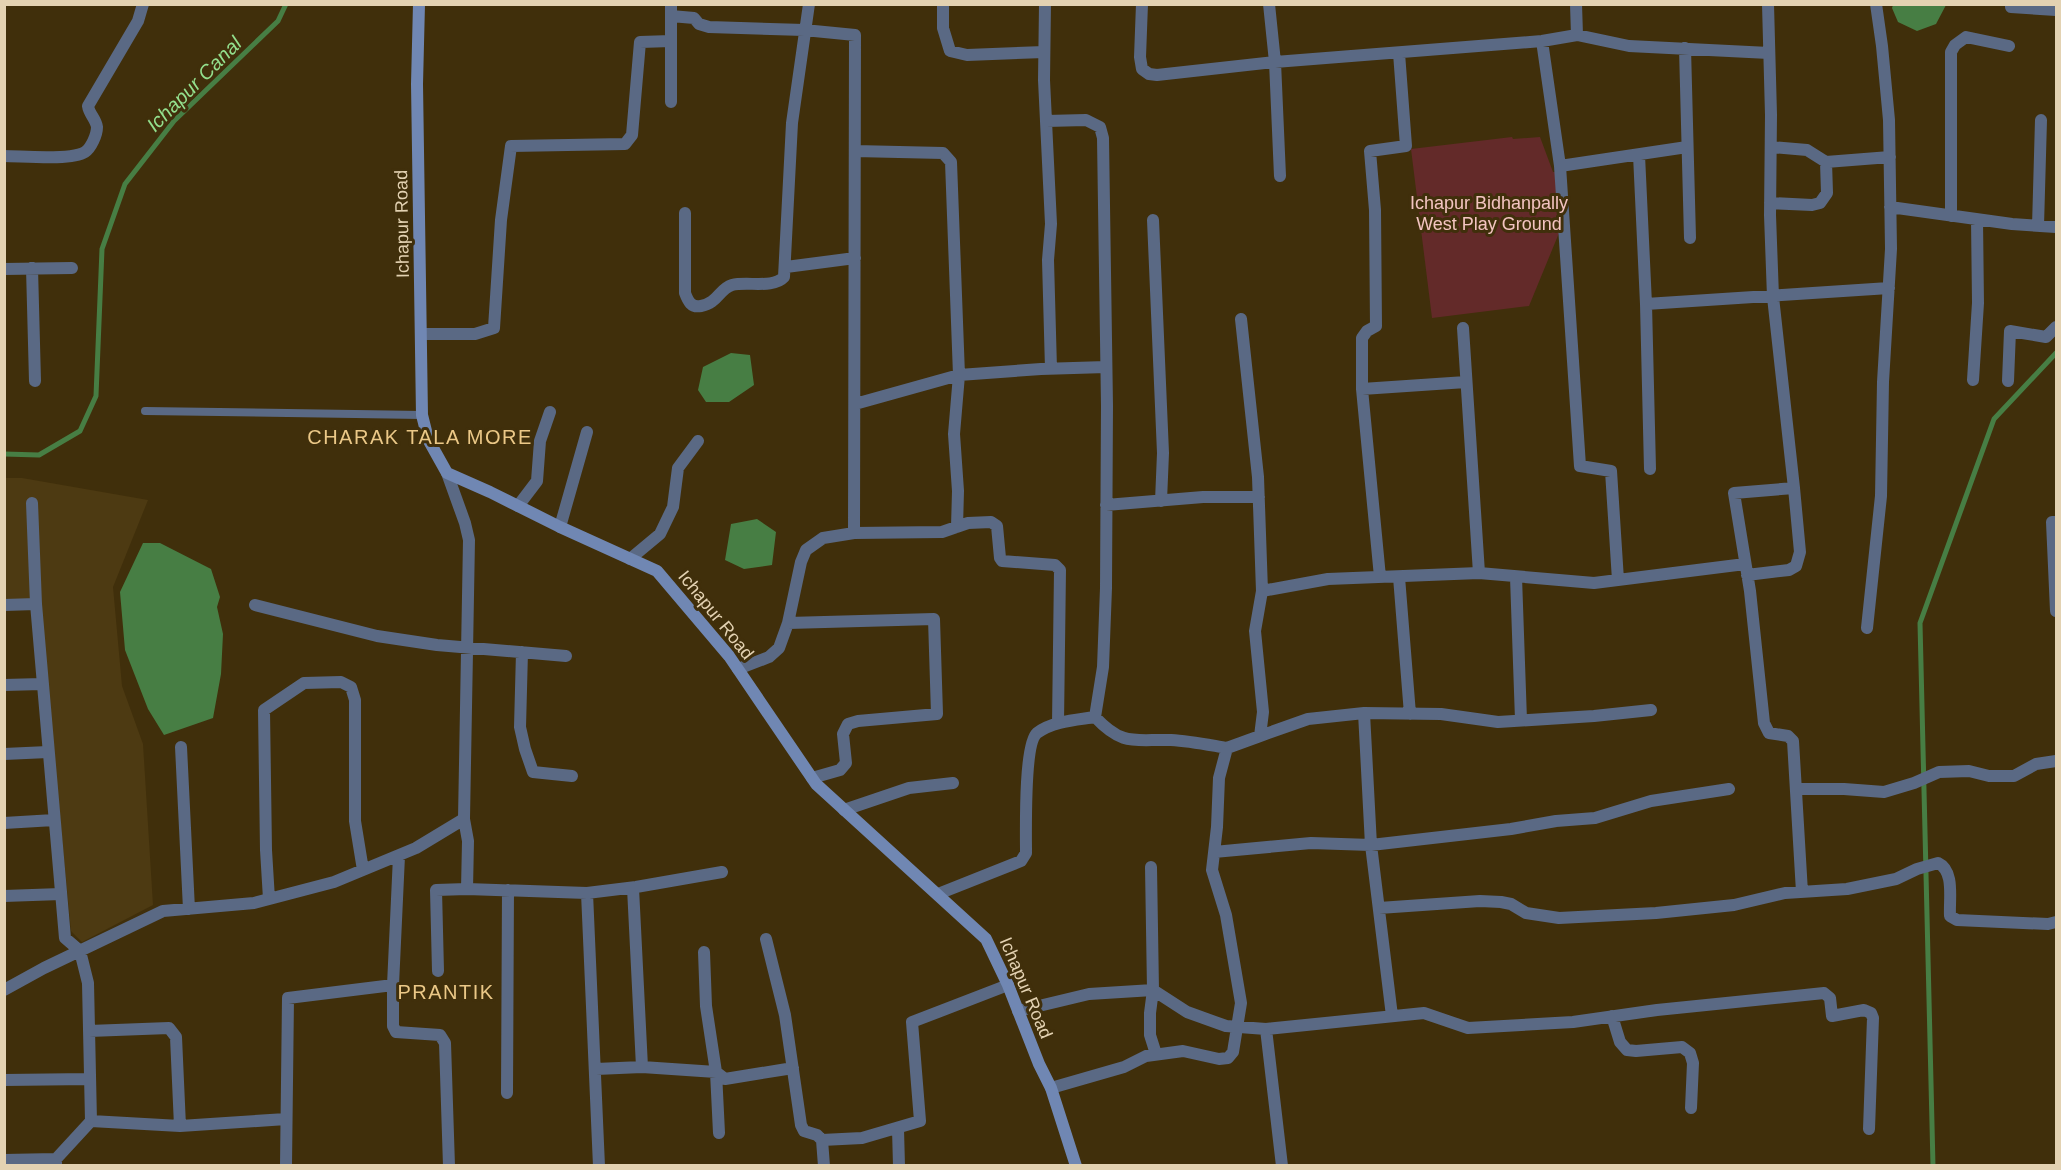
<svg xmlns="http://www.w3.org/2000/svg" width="2061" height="1170" font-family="Helvetica,sans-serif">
<rect width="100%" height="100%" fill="#402f0b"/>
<path fill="#4d3a12" d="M4,478H22L148,500L113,587L122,686L143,744L153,905L82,942L71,931L39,599L5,600Z"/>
<path fill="#632a29" d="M1512,137L1513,139L1540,137L1553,172H1556L1559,233L1529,306L1432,318L1411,149Z"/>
<path fill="#477e44" d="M1893,5L1946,4V5L1936,24L1917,31L1898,22L1892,8Z
M731,353L750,355L754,385L729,402H706L698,390L703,367Z
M757,519L776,532L772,565L744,569L725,560L731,524Z
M143,543H160L211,569L220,597L217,607L223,634L221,674L213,718L164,735L148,709L125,650L120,592Z"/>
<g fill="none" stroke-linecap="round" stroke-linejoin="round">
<path stroke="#477e44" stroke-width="5" d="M4,454L39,455L80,431L96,396L102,249L125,184L174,121L278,21L286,4
M1933,1166L1920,623L1994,419L2056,353"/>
<path stroke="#5a6984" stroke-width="8" d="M145,411L422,415"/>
<path stroke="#5a6984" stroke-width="12" d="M671,4V102
M943,4V28L950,51L967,55L1044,52
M1045,4L1044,80L1051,224L1048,260L1051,369
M1142,4L1140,57L1142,69L1149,74L1157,75L1275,62L1542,41L1577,35L1629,46L1769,53
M1269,4L1275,62L1280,176
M1576,4L1577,35
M1768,4L1771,115L1770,215L1773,297L1794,488L1734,493L1750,591L1764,723L1769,733L1788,736L1793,741L1802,892
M2011,7L2056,10
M671,16L694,18L699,24L709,27L804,30L855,35L854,533
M1542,41L1560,166L1580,466L1611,471L1618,580
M1685,48L1690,238
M1046,121L1086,120L1100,127L1103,138L1107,406L1106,588L1103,667L1095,717C1123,747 1135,739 1171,740C1190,741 1209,745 1227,748
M1771,147L1807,150L1826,162L1890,157
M855,151L943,153L951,162L959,375L954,434L958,491L957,527
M1639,155L1646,304L1889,288
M4,156C22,156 71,161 85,152C91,148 97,135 97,127C96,119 89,114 88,106L138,21L143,4
M1560,166L1687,147
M1770,203L1812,205L1820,203L1827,193L1826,162
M1890,207L2012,224L2056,227
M685,213V293C688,301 691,308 701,306C718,303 719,289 732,285C747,281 773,289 784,277L792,123L809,4
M1951,216V52L1955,45L1966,37L2009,46
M1153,220L1163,453L1161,501
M2038,226L2041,120
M786,267L855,258
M32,268L35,381
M4,269L72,268
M1646,304L1650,469
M1463,328L1479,573
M422,334H475L494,328L501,220L511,146L625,144L632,135L640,42L671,41
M1973,380L1978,303L1977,220
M2008,381L2010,331L2046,337L2056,327
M1362,389L1466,382
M855,404L959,375L1041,369L1106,367
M32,503L36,604L65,938L80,951L88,983L91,1121L56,1159
M1106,505L1203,497H1259
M518,506L537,481L540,441L550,412
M2056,522H2052L2056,611
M560,527L587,432
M630,559L660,534L673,507L678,468L698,441
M1747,575L1789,570L1796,566L1800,552L1794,488
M1380,577L1362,389V338L1367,331L1376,326L1375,210L1370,151L1406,146L1399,53
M1399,577L1410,714
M1516,577L1521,720
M1262,591L1328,579L1479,573L1594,583L1745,564
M4,605L36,604
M255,605L377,636L437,645L566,656
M788,623L934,619L937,714L858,721L848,724L843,734L846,763L840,770L812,778
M1867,628L1881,496L1883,382L1891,249L1889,120L1882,46L1876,4
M522,652L520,727L525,749L533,772L572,776
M738,669L769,657L779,648L788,623L801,562L806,550L823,538L854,533L942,532L968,523L991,522L997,526L1000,558L1002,561L1055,565L1060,570L1058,723
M4,685L42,684
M1364,713L1371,845L1392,1016
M1260,736L1308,719L1364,713L1441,714L1498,722L1594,716L1651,710
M181,747L189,909
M4,754L48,752
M1797,789H1844L1884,792L1914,783L1939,772L1969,771L1989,776H2014L2036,764L2056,761
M844,810L909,788L953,783
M464,819L468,841L467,889L587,893L599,1166
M4,823L54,820
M1214,852L1311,843L1371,845L1511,829L1556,821L1595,818L1651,801L1729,789
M1151,867L1153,990L1150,1013V1035L1156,1054
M633,888L642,1067
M587,893L636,887L722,872
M938,894L1021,861L1026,853C1026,833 1024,744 1037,733C1053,721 1076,720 1095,717
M4,896L61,894
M269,899L266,850L264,710L304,683L341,682L351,687L355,700V821L363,870
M1379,908L1480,901L1501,902L1511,904L1526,913L1559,918L1656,913L1734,905L1785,893L1847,889L1896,879L1917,869L1938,863C1955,871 1949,899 1950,916L1957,920L2048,924L2056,922
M766,939L785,1015L801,1125L804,1131L817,1135L822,1140L824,1166
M704,952L706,1006L716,1072L719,1133
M438,971L436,890L467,889
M393,985V1026L396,1032L440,1035L445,1043L449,1166
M4,990L44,968L163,911L254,903L334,882L416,848L464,819L469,540L465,523L447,473
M1018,1011L1089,994L1153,990L1187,1012L1226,1026L1266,1029L1424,1013L1468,1028L1573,1022L1657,1010L1824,993L1830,998L1832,1016L1864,1010L1871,1013L1873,1018L1869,1129
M1612,1016L1620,1042L1627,1050L1636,1051L1682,1047L1690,1053L1693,1063L1691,1108
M1266,1029L1282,1166
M89,1031L169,1028L176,1037L180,1126
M596,1069L642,1067L716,1072L725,1079L793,1068
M4,1080L90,1079
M1051,1088L1124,1067L1146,1056L1183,1051L1219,1059L1228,1058L1233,1052L1241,1003L1226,915L1212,870L1217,827L1219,778L1227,748L1260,736L1263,712L1255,631L1262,591L1258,477L1241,319
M507,1093L508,890
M91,1121L180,1126L286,1119
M898,1129L899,1166
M822,1140L862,1138L920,1121L912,1022L1008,985
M4,1160L56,1159V1166
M286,1166L288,998L393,985L399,856"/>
<path stroke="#7087b3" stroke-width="12" d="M419,4L417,84L422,415L428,439L447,473L490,492L560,527L657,571L729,656L816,784L986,939L1008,985L1039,1064L1051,1088L1076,1166"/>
</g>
<g text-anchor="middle" stroke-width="6" stroke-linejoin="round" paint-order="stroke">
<g font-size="18" fill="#f3c4c1" stroke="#402f0b">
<text x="1489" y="209">Ichapur Bidhanpally<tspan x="1489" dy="21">West Play Ground</tspan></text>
</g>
<g font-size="18" fill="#e3d2b2" stroke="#402f0b">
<text transform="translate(402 224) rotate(-91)" y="6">Ichapur Road</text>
<text transform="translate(716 615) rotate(51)" y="6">Ichapur Road</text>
<text transform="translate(1026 988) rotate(67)" y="6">Ichapur Road</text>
</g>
<g font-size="20" font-style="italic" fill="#93df8d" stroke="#402f0b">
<text transform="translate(194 84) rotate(-45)" y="7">Ichapur Canal</text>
</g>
<g font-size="20" letter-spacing="1.5" fill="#ebc887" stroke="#402f0b">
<text x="420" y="444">CHARAK TALA MORE</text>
<text x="446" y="999">PRANTIK</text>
</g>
</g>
<rect width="2061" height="1170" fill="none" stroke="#e3d2b2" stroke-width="12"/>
</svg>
